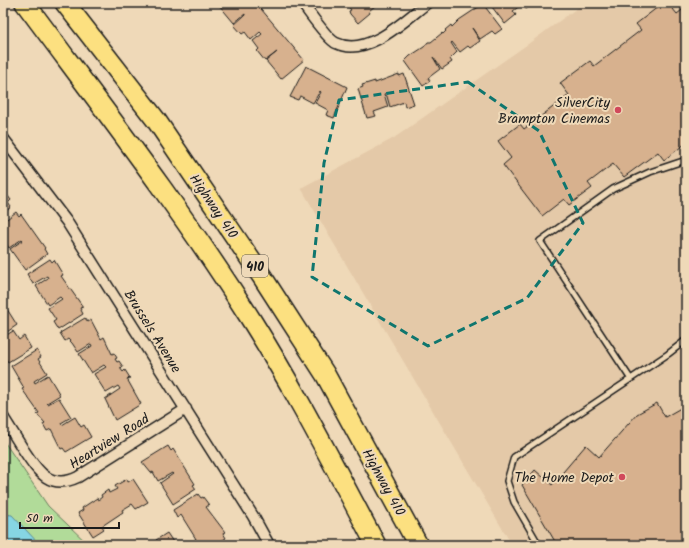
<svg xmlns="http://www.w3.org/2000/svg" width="689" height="548" font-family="Kalam,sans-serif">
<rect width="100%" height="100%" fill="#efd9b8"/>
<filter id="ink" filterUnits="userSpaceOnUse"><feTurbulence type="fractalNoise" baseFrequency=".025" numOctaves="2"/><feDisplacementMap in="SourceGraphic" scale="8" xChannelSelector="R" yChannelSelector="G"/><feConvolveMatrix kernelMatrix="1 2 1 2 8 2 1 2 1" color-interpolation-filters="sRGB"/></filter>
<g filter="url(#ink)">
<path fill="#e4c9a8" d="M584,3H686V545H512L301,188L394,138L528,44Z"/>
<path fill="#b1db99" stroke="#667c5a" d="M3,440L48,506L89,545H3Z"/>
<path fill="#86d5e3" stroke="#5c8b93" d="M3,514L12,515L40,545H3Z"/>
<path fill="#d7b18e" stroke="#1c1c1c" d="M221,3H256L304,60L281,79L266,61L277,52L265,61L257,51L259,49L253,41L262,34L260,32L251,40L245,32L242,34L234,25L245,15V14L234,23L219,5Z
M349,3H374L376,5L369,11L370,13L358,23L350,14L349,11L351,10L347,5Z
M489,3H519L521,5L513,11L516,15L505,24Z
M521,3H534L526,9Z
M663,3H668L677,14L686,7V143L664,160L658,152L624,177L613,164L588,183L592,188L569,205L564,199L542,216L503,165L511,158L498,141L520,124L524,129L569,95L560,83L590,61L594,66L641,30L636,24Z
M483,4L502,29L495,34L492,31L480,39L472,28L480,41L470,48L468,46L460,52L452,42L451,43L457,52L450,59L452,62L442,69L433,57L440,69L428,78L430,81L423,86L405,61L410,56L424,47L428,42H431L442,33L443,34L446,31L445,30L451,25L452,27L459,20Z
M306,66L347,87L334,118L326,115L328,110L315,103L321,92L320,91L313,103L300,96L298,100L290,97Z
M399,74V76L404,74L414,104L405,107L404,102L390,107L386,93L384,94L388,107L374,112L376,116L367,118L358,89L363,87L362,85L375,81V83Z
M3,190L11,200L8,203L11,207L3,214Z
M16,212L19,216L21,214L45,248L44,249L47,254L25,270L10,249L23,240L22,239L9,248L3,239V222Z
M50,259L52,262L54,260L63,275L61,276L83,307L80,308L83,314L58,330L53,322L56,320L48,308L62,299L60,297L48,305L36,286L48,278L47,276L33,284L27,274Z
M5,306L17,325L4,334L5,336L13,331L19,340L24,336L31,348L8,362L6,359L3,358V307Z
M85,318L88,322L91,320L101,339L104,337L112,354L114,353L117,358L115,359L117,362L119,361L123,367L120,368L123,372L125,370L130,378L127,379L141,404L115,420L105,399L120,389L118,386L106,393L94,374L106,367L104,365L91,373L79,354L92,346L91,344L78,352L72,343L68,339L65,341L60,333Z
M37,350L41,357L38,359L47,373L34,381L35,383L48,375L60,395L47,403L48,404L59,398L71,417L61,423L62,425L75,417L81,427L84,425L91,437L66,452L63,448L61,449L51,429L47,431L43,424L45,423L37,414L39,413L22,389L24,388L11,366Z
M657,403L665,417L686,405V545H557L522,485L535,470L552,485L586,445L599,457L637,414Z
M168,446L171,451L173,449L195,484L193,485L196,489L173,504L160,483L173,474L172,473L158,481L153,472L151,473L142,462Z
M127,479L128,482L133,479L148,502L136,509L132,504L122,510L123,512L102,526L104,529L93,536L78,513L83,510L82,508L97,498L98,500L102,497L101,495L108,490L109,493L117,489L115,486Z
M198,494L201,498L203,497L209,505L206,507L225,532L223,533L226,538L215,545H196L193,541L196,539L181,515L177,518L173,510Z
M167,533L175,545H154L157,543L156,540Z"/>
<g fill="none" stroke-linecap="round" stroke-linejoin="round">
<defs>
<path id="service" d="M630,378L540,241L613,189L650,172L686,160
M539,545L514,502L507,481L514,457L668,354L686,340"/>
<path id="minor" d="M302,3C308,11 328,40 336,43C367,58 404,21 427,3
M3,138L67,222L253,516L269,545
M3,417C10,428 16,438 23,449C37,470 49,491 78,477L186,409"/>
<path id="motorway" d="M25,3C102,107 181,209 250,318C296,391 335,468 376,545
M65,3L156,120L263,278L325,374L418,545"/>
</defs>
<use href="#service" stroke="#1c1c1c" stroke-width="8"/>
<use href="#minor" stroke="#1c1c1c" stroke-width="13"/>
<use href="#motorway" stroke="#1c1c1c" stroke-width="22"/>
<use href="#service" stroke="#efd9b8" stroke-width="5"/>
<use href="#minor" stroke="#efd9b8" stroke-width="10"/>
<use href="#motorway" stroke="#fce080" stroke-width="19"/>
</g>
</g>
<path fill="none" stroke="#0f766e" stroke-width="3" stroke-dasharray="8 5" stroke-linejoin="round" d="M468,82L539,131L583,223L527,298L428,346L312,277L324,163L339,100Z"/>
<g fill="#d1495b" stroke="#efd9b8" stroke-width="1.5">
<circle cx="618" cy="110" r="4"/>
<circle cx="622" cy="477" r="4"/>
</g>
<g text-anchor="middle" stroke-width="4" stroke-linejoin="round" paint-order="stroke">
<rect fill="#efd9b8" stroke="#5b554b" stroke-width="1" x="242" y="255" width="26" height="22" rx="3"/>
<g font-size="13" font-weight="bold" fill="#1c1c1c">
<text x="255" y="271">410</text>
</g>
<g font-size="14" fill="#1c1c1c" stroke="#efd9b8" text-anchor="end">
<text x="610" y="107">SilverCity<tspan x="610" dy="16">Brampton Cinemas</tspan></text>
<text x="614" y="482">The Home Depot</text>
</g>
<g font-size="14" fill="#1c1c1c" stroke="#efd9b8">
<text transform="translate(214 206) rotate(56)" y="5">Highway 410</text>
<text transform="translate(153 331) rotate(58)" y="5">Brussels Avenue</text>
<text transform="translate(109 441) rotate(-32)" y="5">Heartview Road</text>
<text transform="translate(384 482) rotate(61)" y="5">Highway 410</text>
</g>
</g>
<rect width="689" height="548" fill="none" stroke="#efd9b8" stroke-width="16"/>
<rect x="8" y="8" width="673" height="532" fill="none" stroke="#1c1c1c" stroke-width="1.5" filter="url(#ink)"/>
<path d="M20 522v6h99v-6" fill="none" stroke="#1c1c1c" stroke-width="2"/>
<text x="26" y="522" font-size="12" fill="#1c1c1c" stroke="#efd9b8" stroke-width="3" paint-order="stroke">50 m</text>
</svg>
